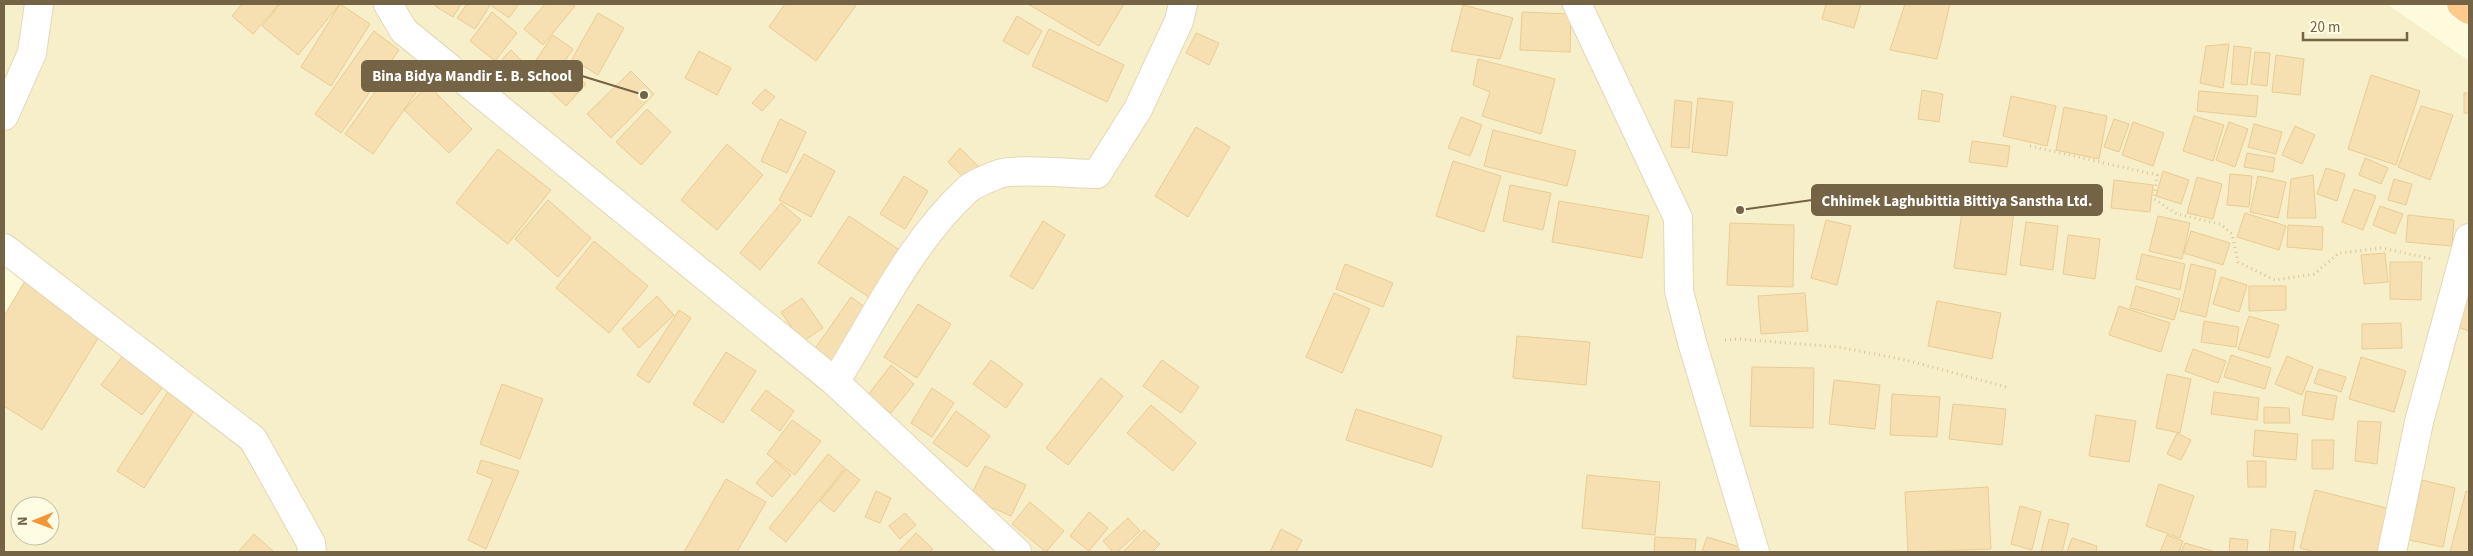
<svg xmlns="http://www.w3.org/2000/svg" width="2473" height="556" font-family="'Source Sans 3',sans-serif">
	<rect width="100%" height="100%" fill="#fefbdc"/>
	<path fill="#f6efca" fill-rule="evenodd" d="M4,4H2387L2469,61V552H4V316L25,281L4,262ZM20,506H50V536H20Z"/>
	<path fill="#f6e0b1" stroke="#e9cc91" d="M242,4H279L253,34L232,16Z
		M280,4H340L298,55L262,26Z
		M340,4L370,24L331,86L301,67Z
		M437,4H461L453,17L435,6Z
		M467,4H491L475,29L457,18Z
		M493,4H519L509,18L492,6Z
		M545,4H572L575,6L543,45L524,29Z
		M785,4H857L816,61L769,27Z
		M1028,4H1124L1099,46Z
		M1826,4H1861L1854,28L1822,19Z
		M1905,4H1950L1937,59L1890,50Z
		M1463,5L1513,18L1500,59L1451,51Z
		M492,12L517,33L495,61L470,41Z
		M1522,12L1571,14L1570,52L1520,50Z
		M598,13L624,28L598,75L572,59Z
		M1017,16L1042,31L1028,55L1003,41Z
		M1049,29L1124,65L1107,102L1032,66Z
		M374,31L399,50L341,133L315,114Z
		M1196,33L1219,43L1209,65L1186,53Z
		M553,35L573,49L556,74L536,60Z
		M2229,44L2223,88L2200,83L2206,46Z
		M2234,46L2251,48L2247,85L2231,84Z
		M511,50L526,65L517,74L502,59Z
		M699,51L731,68L717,95L685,78Z
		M2255,52L2270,53L2267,86L2251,84Z
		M2276,55L2304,59L2300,95L2272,92Z
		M1478,59L1555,79L1541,134L1482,116L1490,92L1473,85Z
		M566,65L586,84L566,106L546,87Z
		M392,68L420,87L373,154L345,134Z
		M631,71L654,94L611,138L587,114Z
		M2371,75L2420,91L2396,165L2348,149Z
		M428,85L472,129L449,153L404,110Z
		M765,89L775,97L762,111L752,103Z
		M1922,90L1943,94L1939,122L1918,119Z
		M2199,91L2258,96L2256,117L2197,111Z
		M2464,93H2469V113H2464Z
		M2011,96L2056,106L2047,146L2003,136Z
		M1698,98L1733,102L1727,156L1692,152Z
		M1675,100L1692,102L1689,148L1671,147Z
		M2421,106L2453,115L2430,180L2398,167Z
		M2064,107L2107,116L2099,159L2056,150Z
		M647,109L671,132L641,165L616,142Z
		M2194,116L2224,125L2213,161L2183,151Z
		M1461,117L1482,125L1470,156L1448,148Z
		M780,119L806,132L787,173L761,161Z
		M2114,119L2129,124L2119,152L2104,147Z
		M2133,122L2164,133L2153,166L2122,155Z
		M2229,122L2248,129L2235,167L2216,160Z
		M2254,124L2282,132L2276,154L2248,147Z
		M2295,126L2315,135L2302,164L2282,155Z
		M1196,127L1230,147L1188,217L1155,196Z
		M1493,130L1576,151L1567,186L1484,166Z
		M1972,141L2010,146L2007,167L1969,162Z
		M727,144L763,175L717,230L681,200Z
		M960,148L983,171L970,184L948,162Z
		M498,149L551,190L508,244L456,203Z
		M2247,153L2275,158L2273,172L2244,167Z
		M804,154L835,171L811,217L779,200Z
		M2365,158L2388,168L2381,184L2359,175Z
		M1453,161L1501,176L1484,232L1436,216Z
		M2326,168L2345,174L2337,201L2317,194Z
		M2163,171L2189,180L2181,204L2156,196Z
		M2230,174L2252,176L2249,207L2227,205Z
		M2313,175L2316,218H2287L2291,179Z
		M904,176L928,191L905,229L880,214Z
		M2258,176L2286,182L2278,218L2250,212Z
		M2197,177L2222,184L2213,219L2187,213Z
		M2394,179L2412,184L2406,205L2388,200Z
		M2114,180L2153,185L2150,212L2111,208Z
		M1510,185L1551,193L1543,230L1503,221Z
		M2354,189L2376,196L2363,230L2342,222Z
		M548,200L591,238L558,277L515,239Z
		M1559,201L1649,216L1642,258L1552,242Z
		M781,203L801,220L760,270L740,253Z
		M1963,204L2014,211L2006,275L1954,268Z
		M2380,206L2403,214L2395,234L2373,225Z
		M2245,213L2286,226L2279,250L2237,237Z
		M2408,215L2454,220L2452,246L2406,242Z
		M849,216L907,255L876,302L818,263Z
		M2158,216L2190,223L2182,259L2149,251Z
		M1826,220L1851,226L1837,285L1811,278Z
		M1043,221L1065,235L1033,289L1010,276Z
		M2026,222L2058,226L2053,270L2020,265Z
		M1730,223L1794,225L1793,287L1727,285Z
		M2288,225L2323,227L2322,250L2287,247Z
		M2191,231L2230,243L2223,265L2184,253Z
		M2068,235L2100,239L2095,279L2063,274Z
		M594,241L648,286L609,333L556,288Z
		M2385,253L2388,282L2364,284L2361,255Z
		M2142,254L2185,264L2180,290L2136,279Z
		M2390,262H2422L2421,300L2390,299Z
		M1345,264L1393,283L1383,307L1336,289Z
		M2191,264L2216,270L2206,317L2180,311Z
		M2221,277L2247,285L2239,312L2213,304Z
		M25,281L103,330L42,430L4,406V316Z
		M2136,286L2180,299L2174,320L2130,308Z
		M2249,286H2286V310L2249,311Z
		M2469,288V331L2457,327Z
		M1334,293L1370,309L1342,373L1306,357Z
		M1805,293L1808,331L1761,334L1758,296Z
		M657,296L674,315L639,348L622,329Z
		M851,297L873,313L835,365L814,350Z
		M802,298L823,328L802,342L781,312Z
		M1937,301L2001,313L1992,359L1928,346Z
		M918,304L951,324L917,378L884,357Z
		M2119,306L2170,323L2161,352L2109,335Z
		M679,310L691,318L649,383L637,375Z
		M2249,316L2279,325L2269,358L2238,349Z
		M2204,321L2239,327L2236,347L2201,342Z
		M2401,323L2402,348L2362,349V324Z
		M1517,336L1590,342L1586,385L1513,378Z
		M2193,349L2226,361L2218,383L2185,371Z
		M726,352L756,371L723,423L693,404Z
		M124,354L165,384L142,415L101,385Z
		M2231,355L2271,368L2265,389L2224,377Z
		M2287,356L2313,367L2302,395L2275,384Z
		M2361,357L2406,371L2394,412L2349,399Z
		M991,360L1023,384L1006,408L973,384Z
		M1162,360L1199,387L1181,413L1143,386Z
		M891,365L914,384L891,413L868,395Z
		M1752,367L1814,368L1813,428L1750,426Z
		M2319,369L2346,377L2341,392L2314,383Z
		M2167,374L2191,379L2180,433L2156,428Z
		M1101,378L1123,396L1068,465L1046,448Z
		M1834,380L1880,385L1875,429L1829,424Z
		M502,384L543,399L520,459L480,444Z
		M171,387L198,404L144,488L117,471Z
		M932,388L954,403L932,437L911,423Z
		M766,390L794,411L780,431L751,410Z
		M2306,391L2337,396L2333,420L2302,415Z
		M2214,392L2259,398L2257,420L2211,414Z
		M1892,394L1940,397L1937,437L1890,435Z
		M1953,404L2006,409L2002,445L1949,439Z
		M1151,405L1196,443L1173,471L1127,433Z
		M2264,407L2289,408L2290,423H2264Z
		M1356,409L1442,436L1432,467L1346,440Z
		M956,411L990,436L967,467L933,443Z
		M2096,415L2136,421L2129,462L2089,456Z
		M792,420L821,441L795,475L767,454Z
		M2358,421L2381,422L2377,464L2355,461Z
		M2255,430L2298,434L2296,460L2253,456Z
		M2177,433L2191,440L2181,460L2167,454Z
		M2312,440H2334L2333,469H2312Z
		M828,454L845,468L786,542L769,528Z
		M481,460L519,471L486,549L468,540L493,479L477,473Z
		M775,461L791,475L772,497L756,483Z
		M2247,461H2266V487H2248Z
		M985,466L1026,485L1011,516L970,498Z
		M846,469L860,480L834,512L820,501Z
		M1587,475L1660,482L1655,535L1582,528Z
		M726,479L766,502L737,552H684Z
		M2422,480L2455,488L2443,547L2409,540Z
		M2159,484L2194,496L2180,538L2146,526Z
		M1988,487L1991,549L1908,552L1905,492Z
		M2315,490L2390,509L2379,552H2315L2300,548Z
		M876,491L891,498L880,523L865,517Z
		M2466,491L2469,492V552H2450Z
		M1030,502L1064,531L1046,552L1012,524Z
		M2020,506L2041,512L2032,550L2011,544Z
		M1089,512L1108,528L1089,551L1070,536Z
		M905,513L916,525L900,539L889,526Z
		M1128,518L1140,531L1117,552H1113L1103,541Z
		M2049,519L2069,524L2062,552H2041Z
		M1281,529L1302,540L1296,552H1270Z
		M2271,529L2296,532L2293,552H2269Z
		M1144,530L1160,544L1152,552H1123Z
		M916,533L933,549L929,552H898Z
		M254,534L274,552H238Z
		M2167,535L2183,541L2179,552H2160Z
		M1655,537L1696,539L1695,552H1654Z
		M1707,537L1743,548L1741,552H1702Z
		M2072,538L2097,546L2096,552H2067Z
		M2230,538L2248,540L2247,552H2229Z
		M2185,543L2216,552H2181Z"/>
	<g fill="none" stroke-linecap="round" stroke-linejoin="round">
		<g stroke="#e2d8b8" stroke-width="30">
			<path id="minor" d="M388,4L404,31L835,382L1017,552
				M1577,4L1678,218L1679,291L1692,342L1755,552
				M4,116L32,53L39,4
				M4,248L253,439L311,543L312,552
				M835,382C876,317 910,242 968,189C975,183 989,178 999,174C1016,168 1076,174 1097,174L1138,109L1179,21L1183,4
				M2392,552L2419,422L2469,238"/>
		</g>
		<g stroke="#fff" stroke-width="30">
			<path id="highway" d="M2461,4L2469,10"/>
		</g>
		<path stroke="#dac495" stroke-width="3" stroke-dasharray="1 4" stroke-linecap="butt" d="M2030,146L2157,175L2154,199L2177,214L2220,224L2232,234L2238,262L2275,280L2314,274L2339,253L2382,248L2432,259
			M1725,340L1739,339L1838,347L1906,360L2006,387"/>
		<use href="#minor" stroke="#fff" stroke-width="28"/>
		<use href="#highway" stroke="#fecb8d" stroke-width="28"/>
	</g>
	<path fill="none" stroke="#746344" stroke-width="2" d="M644 95L582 76M1740 210L1812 200"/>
	<g fill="#746344" stroke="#fffce4" stroke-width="2">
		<circle cx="644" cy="95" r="5"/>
		<circle cx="1740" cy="210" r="5"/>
	</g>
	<g fill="#746344" stroke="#746344" stroke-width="2">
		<rect x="362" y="61" width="220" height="30" rx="5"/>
		<rect x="1812" y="185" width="290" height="30" rx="5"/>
	</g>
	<g font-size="15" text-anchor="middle" font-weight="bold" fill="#fff">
		<text x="472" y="81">Bina Bidya Mandir E. B. School</text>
		<text x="1957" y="206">Chhimek Laghubittia Bittiya Sanstha Ltd.</text>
	</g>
	<rect width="2473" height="556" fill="none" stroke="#746344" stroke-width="10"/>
	<g transform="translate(35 521) rotate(269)"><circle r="24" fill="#fffce4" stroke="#c7bfa4"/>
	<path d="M0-4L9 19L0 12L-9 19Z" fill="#f39736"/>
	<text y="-8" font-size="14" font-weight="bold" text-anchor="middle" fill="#746344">N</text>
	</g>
	<path d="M2303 32v8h104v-8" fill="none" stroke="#746344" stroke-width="2.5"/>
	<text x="2310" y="32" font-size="15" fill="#746344" stroke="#fffce4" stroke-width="4" paint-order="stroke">20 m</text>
</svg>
